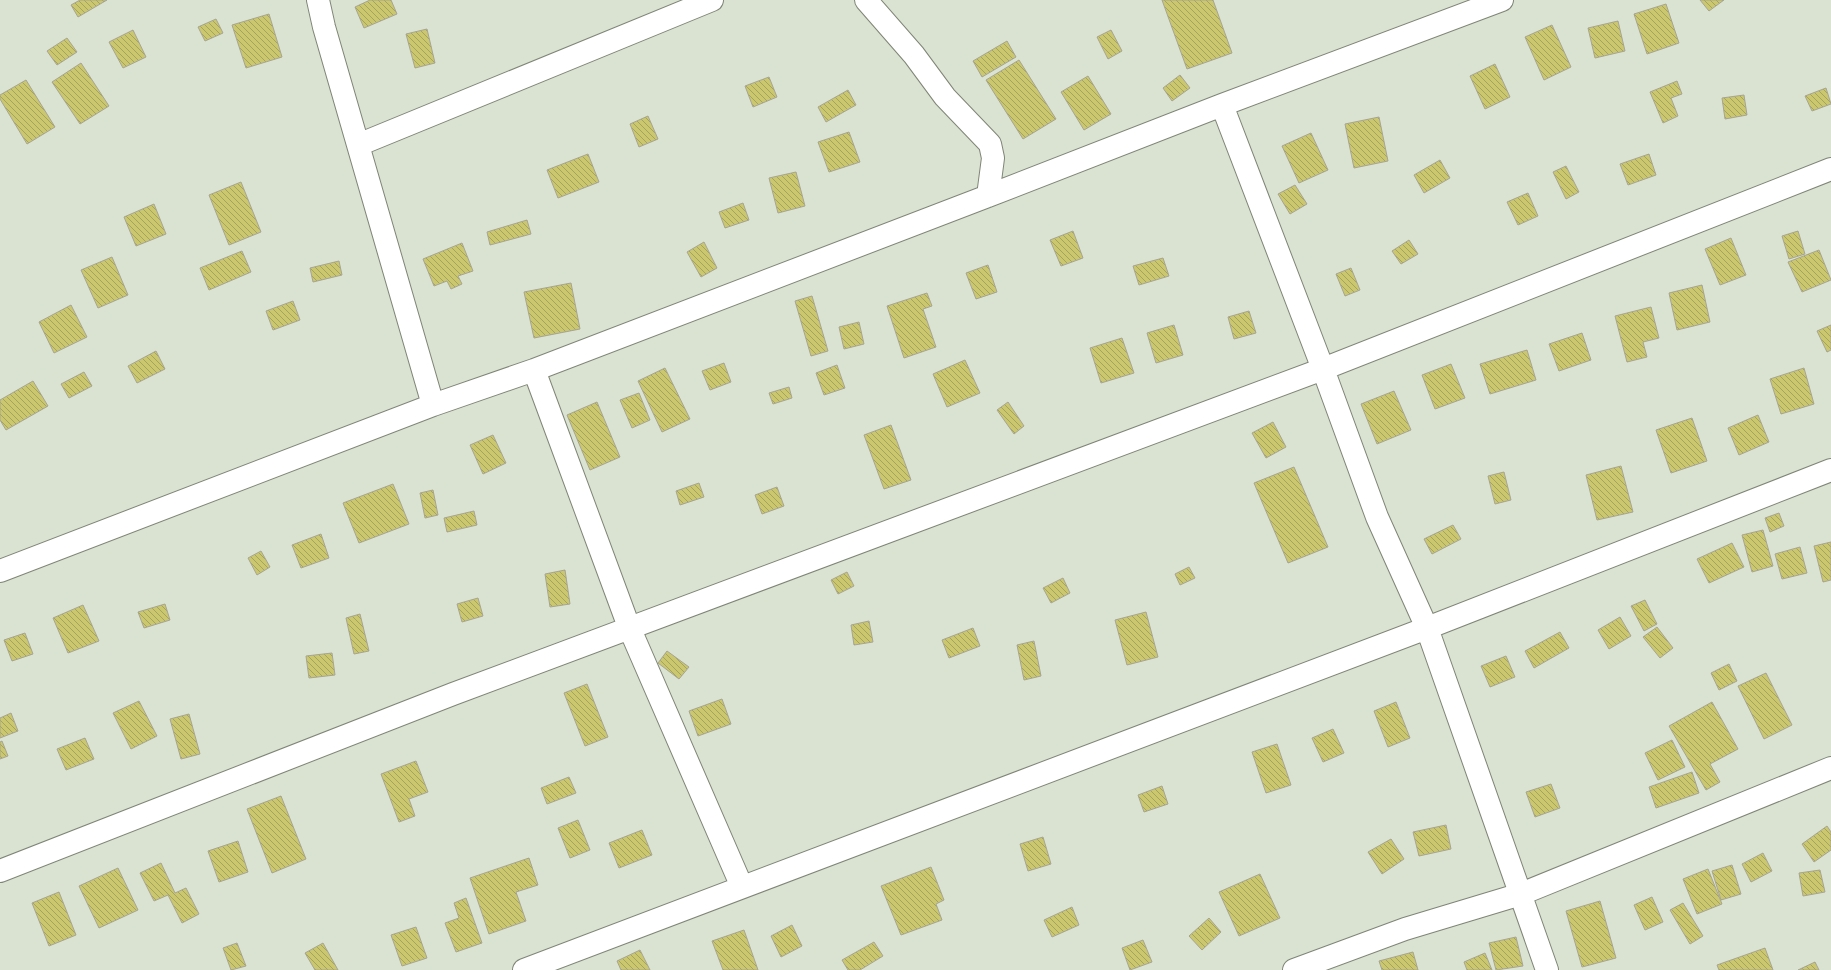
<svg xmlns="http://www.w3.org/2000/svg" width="1831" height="970" font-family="'Sofia Sans Condensed',sans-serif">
	<defs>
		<pattern id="building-back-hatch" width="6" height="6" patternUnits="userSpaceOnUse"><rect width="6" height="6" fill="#cbc76f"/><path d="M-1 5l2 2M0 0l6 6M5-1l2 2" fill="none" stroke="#a6a35c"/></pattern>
	</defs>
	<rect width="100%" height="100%" fill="#dae2d1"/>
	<path fill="url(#building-back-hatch)" stroke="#a6a594" d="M80,0H107L78,17L71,5Z
		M370,0H391L397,14L364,28L355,7Z
		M1162,0H1213L1232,53L1187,69Z
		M1700,0H1724L1709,11Z
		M1666,4L1679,43L1647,54L1634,14Z
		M269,14L282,57L246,68L232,25Z
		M216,19L223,33L205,41L198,27Z
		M1618,21L1625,51L1595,58L1588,28Z
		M1552,25L1571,67L1544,80L1525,37Z
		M427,29L435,63L415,68L406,34Z
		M133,30L146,57L123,68L109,42Z
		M1111,30L1122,51L1108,59L1097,37Z
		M67,38L77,52L57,65L47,51Z
		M1007,41L1016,57L982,77L973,61Z
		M1019,60L1056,119L1023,139L986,80Z
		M81,63L109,106L80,124L52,82Z
		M1495,64L1510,97L1485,109L1470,76Z
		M1180,75L1190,88L1172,101L1163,88Z
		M1088,76L1111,114L1084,130L1061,92Z
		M769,77L777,97L753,107L745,86Z
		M26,80L55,127L27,144L0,99V95Z
		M1677,81L1682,94L1671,98L1678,116L1663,123L1650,92Z
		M1826,88L1831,104L1812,111L1805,96Z
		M848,90L856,105L826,122L818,107Z
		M1744,95L1747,115L1725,119L1722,98Z
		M648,116L658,139L639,147L630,124Z
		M1379,117L1388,161L1354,168L1345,124Z
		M849,132L860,162L829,172L818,142Z
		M1311,133L1328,170L1299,183L1282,146Z
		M588,154L599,182L558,198L547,170Z
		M1649,154L1656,175L1628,185L1620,164Z
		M1440,160L1450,178L1424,193L1414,175Z
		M1566,166L1579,192L1566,199L1553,172Z
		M796,172L805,206L778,213L769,178Z
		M241,182L261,232L229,245L209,195Z
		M1295,185L1307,204L1290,214L1278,194Z
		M1528,193L1538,216L1518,225L1507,202Z
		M743,203L749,220L725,228L719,212Z
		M154,204L166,234L136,246L124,217Z
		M527,220L531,234L490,245L487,232Z
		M1073,231L1083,258L1061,266L1050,240Z
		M1798,231L1805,254L1789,259L1782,236Z
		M1731,238L1746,275L1720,285L1705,249Z
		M1409,240L1418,254L1401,264L1392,251Z
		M704,242L717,268L701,277L687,252Z
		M462,243L473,271L458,276L462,284L451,289L447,281L434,286L423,259Z
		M1819,250L1831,280L1802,292L1788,262Z
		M242,251L251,272L209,290L200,268Z
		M112,257L128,295L98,308L81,270Z
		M1163,258L1169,276L1139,285L1133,266Z
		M339,261L342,275L313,282L310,268Z
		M988,265L997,292L976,299L966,273Z
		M1351,268L1360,290L1345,296L1336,274Z
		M571,283L580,329L534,338L524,292Z
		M1702,285L1710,322L1677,330L1669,293Z
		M927,293L932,306L923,309L936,347L904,358L887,306Z
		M812,296L828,351L811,356L795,301Z
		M293,301L300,320L273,330L266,311Z
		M71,305L87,337L54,353L39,322Z
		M1651,307L1659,338L1643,342L1647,357L1627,362L1615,316Z
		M1249,311L1256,333L1234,339L1228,317Z
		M859,322L864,344L844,349L839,327Z
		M1174,325L1183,355L1156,363L1147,333Z
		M1831,325V350L1827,352L1817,331Z
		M1582,333L1591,360L1559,371L1549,344Z
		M1122,338L1134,373L1101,383L1090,348Z
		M1527,350L1536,380L1490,394L1480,364Z
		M156,351L165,369L137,383L128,366Z
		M965,360L980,393L947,407L933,374Z
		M724,363L731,382L710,390L702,371Z
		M1451,364L1465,398L1435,409L1422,375Z
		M837,365L845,388L824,395L816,373Z
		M665,368L690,419L662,432L638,381Z
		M1804,368L1814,404L1781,414L1770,379Z
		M84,372L92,386L69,398L61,384Z
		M33,381L48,406L6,430L0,420V400Z
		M789,387L792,398L773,404L769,393Z
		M1394,391L1411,430L1377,444L1361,404Z
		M639,393L650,420L632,428L620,400Z
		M597,402L620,457L590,470L567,415Z
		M1008,402L1024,426L1014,434L997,410Z
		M1758,415L1769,442L1739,455L1728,428Z
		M1692,418L1707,461L1671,473L1656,430Z
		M1273,422L1286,447L1266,458L1252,433Z
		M891,425L911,480L884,489L864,435Z
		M493,435L506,463L483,474L470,445Z
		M1621,466L1633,512L1597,520L1586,475Z
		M1294,467L1328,547L1288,563L1254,483Z
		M1504,472L1511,500L1495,504L1488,476Z
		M699,483L704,497L680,505L676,491Z
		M393,484L409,524L359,543L343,503Z
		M777,487L784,506L762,514L755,495Z
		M433,490L438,515L425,518L420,493Z
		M474,511L477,525L447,532L444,518Z
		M1779,513L1784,526L1770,532L1765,518Z
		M1453,525L1461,539L1432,554L1424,539Z
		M1763,530L1773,566L1752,572L1742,535Z
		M321,534L329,558L301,568L292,545Z
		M1831,542V580L1823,582L1814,546Z
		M1732,543L1744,567L1709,583L1697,559Z
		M1800,547L1807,573L1782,579L1775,554Z
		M261,551L270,567L257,575L248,558Z
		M1189,567L1195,578L1180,585L1175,574Z
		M565,570L570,604L550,607L545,574Z
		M847,572L854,586L838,594L831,580Z
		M1063,578L1070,593L1051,603L1043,588Z
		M478,598L483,616L462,622L457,604Z
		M1645,600L1657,624L1644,631L1631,606Z
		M165,604L170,620L144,628L138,612Z
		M83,605L99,641L68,653L53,618Z
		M1146,612L1158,657L1127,665L1115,620Z
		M360,614L369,651L354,654L346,618Z
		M1620,617L1631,636L1609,649L1598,630Z
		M869,621L873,642L854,645L851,625Z
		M1657,627L1673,648L1660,658L1643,637Z
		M973,628L980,646L949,658L942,640Z
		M1560,632L1569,648L1534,668L1525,651Z
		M25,633L33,654L12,661L4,640Z
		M1034,641L1041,676L1024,680L1017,645Z
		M667,651L689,667L679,679L658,663Z
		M332,653L335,675L309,678L306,656Z
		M1506,656L1515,677L1490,687L1481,666Z
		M1729,664L1737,681L1719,690L1711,673Z
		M1766,673L1792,725L1764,739L1738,686Z
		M587,684L608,737L585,746L564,693Z
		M722,699L731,724L698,736L689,711Z
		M139,701L157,736L131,749L113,713Z
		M1396,702L1410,738L1388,747L1374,711Z
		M1712,702L1738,749L1710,764L1720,782L1706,790L1669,726Z
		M11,713L18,731L0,738V718Z
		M189,714L200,754L181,759L170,719Z
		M1333,729L1344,753L1323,762L1312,738Z
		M85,738L94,759L66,770L57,749Z
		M1672,740L1685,767L1658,780L1645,753Z
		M2,741L8,756L0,759V742Z
		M1277,744L1291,785L1266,793L1252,752Z
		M416,761L428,792L409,799L415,816L399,822L381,774Z
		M1692,772L1699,793L1656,808L1649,787Z
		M569,777L576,793L547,804L541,788Z
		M1551,784L1560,808L1535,817L1526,792Z
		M1162,786L1168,804L1144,812L1138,795Z
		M281,796L306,859L272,873L247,809Z
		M578,820L590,850L570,858L558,828Z
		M1446,825L1451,849L1419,856L1413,832Z
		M1827,826L1831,832V850L1814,862L1802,844Z
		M642,830L652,855L619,868L609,843Z
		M1043,837L1051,864L1028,871L1020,844Z
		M1391,839L1404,859L1382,874L1368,852Z
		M238,841L248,872L219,882L208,851Z
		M1763,853L1772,871L1751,882L1742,864Z
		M529,858L538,885L516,892L526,921L489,934L470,878Z
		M161,863L175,893L186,888L199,914L182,923L168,895L154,901L140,873Z
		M1732,865L1741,894L1721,900L1712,871Z
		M931,867L944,900L936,904L942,920L901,935L881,886Z
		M118,868L138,910L99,928L79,886Z
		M1708,869L1722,904L1697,914L1683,879Z
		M1820,870L1825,892L1803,896L1799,873Z
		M1260,874L1280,918L1239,936L1219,892Z
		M59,892L76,935L49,946L32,903Z
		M1652,897L1663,922L1645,930L1634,905Z
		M466,898L482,943L456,952L445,923L459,918L454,903Z
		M1600,901L1616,958L1582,967L1566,911Z
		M1683,903L1703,936L1690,944L1670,910Z
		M1072,907L1079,925L1052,937L1044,920Z
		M1209,918L1221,932L1202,950L1189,936Z
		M792,925L802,946L781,957L771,936Z
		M416,927L427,958L402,966L391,935Z
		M744,930L758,970H723L712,941Z
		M1516,937L1523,966L1496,970L1489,943Z
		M1143,940L1152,962L1130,970L1122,948Z
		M874,942L883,956L860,970H848L842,960Z
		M237,943L246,966L231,970L223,948Z
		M323,943L338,970H315L305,953Z
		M1765,948L1773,970H1719L1717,965Z
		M640,950L650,970H621L617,961Z
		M1413,952L1418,970H1382L1379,961Z
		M1485,953L1492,970H1467L1464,962Z
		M1815,962L1819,970H1798Z"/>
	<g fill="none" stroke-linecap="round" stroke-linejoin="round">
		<g stroke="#7e8576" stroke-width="24">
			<path id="minor" d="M318,0L324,27L433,405
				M866,0L914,55L945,97L990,144L993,158L988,196
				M1222,105L1323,369L1377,517L1427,628L1547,970
				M358,145L712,0
				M534,370L629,627L742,887
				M0,571L433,405L534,370L988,196L1222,105L1502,0
				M0,871L453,694L1323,369L1831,169
				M524,970L1427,628L1831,470
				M1294,970L1405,929L1521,894L1831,768"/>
		</g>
		<use href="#minor" stroke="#fff" stroke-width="22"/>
	</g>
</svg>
